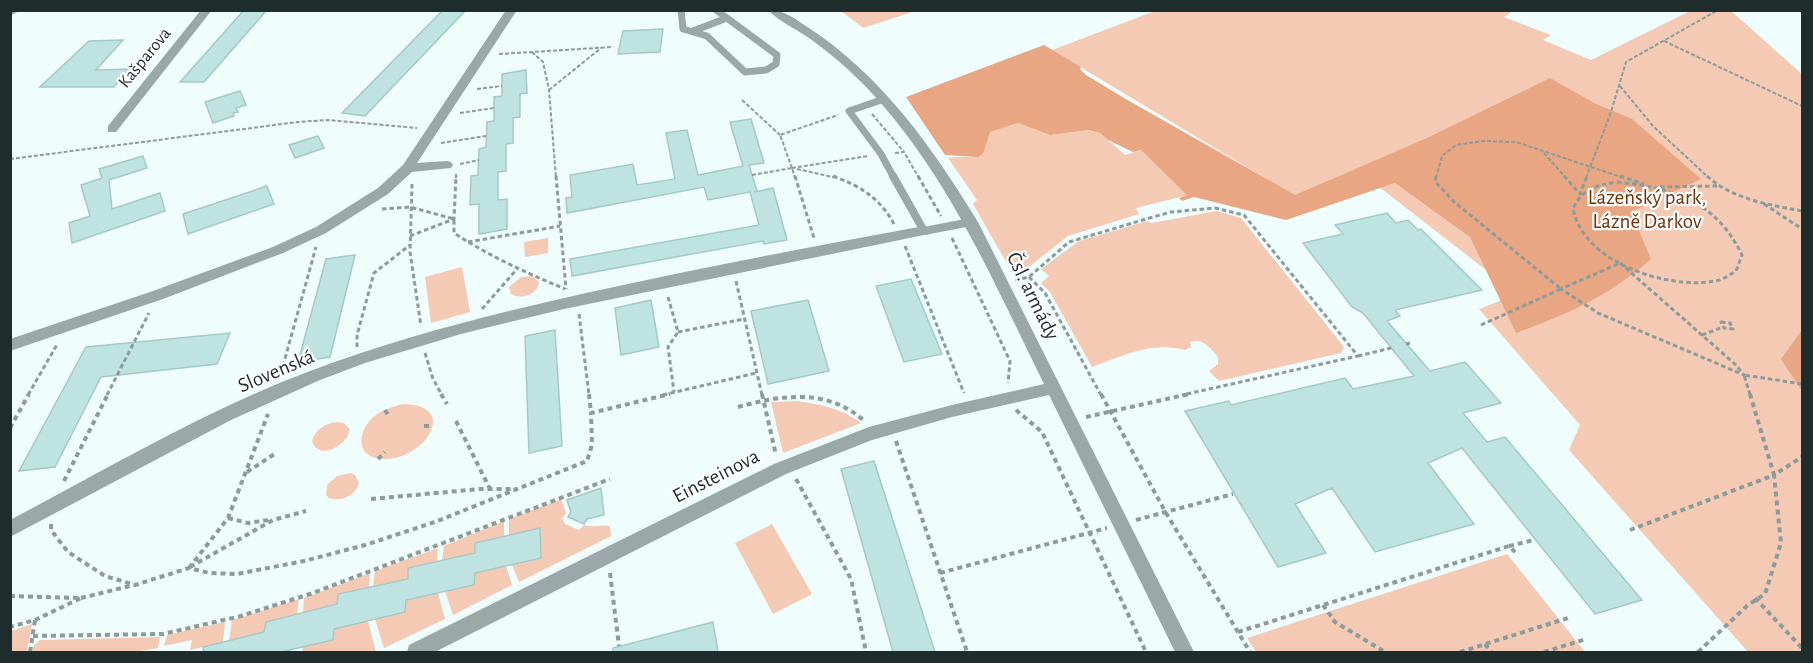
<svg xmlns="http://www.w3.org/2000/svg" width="1813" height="663" font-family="'Alegreya Sans',sans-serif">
	<rect width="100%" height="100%" fill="#effdfc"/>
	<path fill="#f4cab4" d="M1514,10L1504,17L1551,35L1543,40L1591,60L1690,11H1731L1802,74V652H1748L1569,450L1580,425L1479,309L1517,294L1356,169L1295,196L1052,50L1155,11Z
		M841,11H915L863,28Z
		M1018,123L1050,135L1087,130L1100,133L1125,155L1141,150L1188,195L1136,208L1139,214L1068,236L1026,269L1009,267L973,204L977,200L948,158C959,156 976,158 983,154L989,132Z
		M1217,211L1241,218L1344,347L1341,353L1219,381L1209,371L1218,364V357C1211,349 1202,337 1190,342L1191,347L1185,350C1152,341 1122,356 1092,367L1050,292L1041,283L1049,276L1041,269L1079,241L1147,221L1151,223Z
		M548,238V253L525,257L524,242Z
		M462,267L470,312L431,323L425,277Z
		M532,276L539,282C537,295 522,300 511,294L509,287L521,277Z
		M797,401C823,405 840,408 861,423L783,453L771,402Z
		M403,404C461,405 424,460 384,459C353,458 357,429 377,414C385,409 394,406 403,404Z
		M338,422L344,423L350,430C347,445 319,462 312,441C315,429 326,423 338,422Z
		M350,473L355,475L359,483C355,496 342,502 329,498L326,495L327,485L337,476Z
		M561,499L566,513L562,519L565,524L579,530L584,525C593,528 601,524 610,526L611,536L519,582L512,565L541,558L540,529L509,535V519Z
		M504,521V536L475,543V553L442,560L444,546Z
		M772,524L812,594L773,614L735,543Z
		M438,548L437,561L409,568L408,579L373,587L375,571Z
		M1507,554L1585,652H1256L1247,638Z
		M506,566L512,585L453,615L445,591L474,585L475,573Z
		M370,573L369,588L338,594L337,604L303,613L304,598Z
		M438,593L445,619L384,648L375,619L406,600Z
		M299,599L297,614L266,622L264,632L229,641L232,620Z
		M368,621L376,652H303L302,647L333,640L334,629Z
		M225,622L223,642L190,650L192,640L164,646L167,635Z
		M32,624L27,652H11V631Z
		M160,637L158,648L135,652H32L34,645L40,640Z"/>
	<path fill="#e8a683" d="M1044,45L1081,67L1080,69L1086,75L1124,98L1295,195L1427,138L1550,78L1594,103L1632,119L1701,179L1631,212L1651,259C1609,296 1568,314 1516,333L1470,237L1395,183L1286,220L1194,197L1182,201L1179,198L1187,195L1141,150L1133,152L1108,140L1100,133L1088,130L1050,135L1018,123L990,132L983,154L978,157L945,155L906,97Z
		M1802,330V391L1781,359Z"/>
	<path fill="#bfe3e1" stroke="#a5c9c7" stroke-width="1.5" d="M244,10H267L204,82H180Z
		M443,10H466L365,116L342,113Z
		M663,29L660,52L618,54L623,31Z
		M123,40L96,70L129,69L114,87H40L89,41Z
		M526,70L527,93L520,94V117L513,118V143L506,144V171L498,172V200L507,199V229L479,234V204L470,205L471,176L478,175L479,149L486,147L487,122L494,121V97L502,96V74Z
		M240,91L246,105L236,108L238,112L233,113L234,116L213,123L205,102Z
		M751,119L764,163L749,165L757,191L754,192L773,188L787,240L764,244L763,241L572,276L570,259L759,225L750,192L708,200L704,187L567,213L566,198L572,197L570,175L633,164L637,185L675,179L666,133L687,130L698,175L743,166L730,122Z
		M318,136L324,148L295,158L289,145Z
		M143,156L147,168L109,180L112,209L160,193L165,211L72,243L69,223L90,216L81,185L102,178L99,169Z
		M267,186L274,204L188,234L183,214Z
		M1387,213L1396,223L1408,220L1418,230L1421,229L1482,290L1395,310L1400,316L1387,321L1430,371L1465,362L1501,403L1463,413L1487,442L1505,437L1642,600L1595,614L1462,448L1428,463L1474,524L1375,552L1332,488L1295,504L1326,553L1278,567L1185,411L1229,401L1231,405L1345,378L1353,389L1414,376L1363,313L1352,307L1303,243L1343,234L1335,225Z
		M355,255L330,357L298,362L326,259Z
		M911,279L942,354L904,362L876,286Z
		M651,300L659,347L621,355L615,308Z
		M808,300L829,371L768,384L751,311Z
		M555,330L562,446L529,453L525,336Z
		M230,333L217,364L101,377L55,467L19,471L86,347Z
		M874,461L935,652H893L841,469Z
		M601,488L604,515L587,519L584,524L568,517L571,512L567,500Z
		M540,528L541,558L475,573L474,585L406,600L405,612L334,629L333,640L281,652H204L203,647L264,632L266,622L337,604L338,594L408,579V568L475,553V543Z
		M713,622L718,652H613V648Z"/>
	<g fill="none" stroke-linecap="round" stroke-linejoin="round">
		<path stroke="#8d9b9a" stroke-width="2" stroke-dasharray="4 2" stroke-linecap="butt" d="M1664,41L1802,106
			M532,52L543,62L549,90L556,178
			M499,54L612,47
			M1620,86L1653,126L1709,178
			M477,89L502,86
			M549,90L601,48
			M742,100L780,135
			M460,113L494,108
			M872,114L904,152
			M441,143L486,136
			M895,153L904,152L919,178
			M1544,153L1566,178
			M10,159L298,122L328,120L417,128
			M460,164L479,160
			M792,168L868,156
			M792,168L780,135L838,115
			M797,169L837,178
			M752,175L792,168L795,178
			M456,178V172
			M1436,178L1442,156L1456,145L1483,141L1516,142L1624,178
			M1586,178L1611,112L1626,62L1718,10"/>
		<path stroke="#8d9b9a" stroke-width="3" stroke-dasharray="4.5 3" stroke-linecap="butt" d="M556,176L566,289
			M795,176L814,238
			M833,176C860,186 880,198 894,224
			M918,176L941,216
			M1436,176L1435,181L1453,201L1561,289
			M1564,176L1580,194L1587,176
			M1620,176L1644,184
			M1707,176C1732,199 1770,205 1802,211
			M1617,182C1673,188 1716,201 1742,255L1736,271C1729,275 1723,280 1715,281C1667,290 1582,262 1573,208C1583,189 1596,185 1617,182Z
			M412,184L410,252L421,326
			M1660,187L1717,186
			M1764,204L1802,229
			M382,209L410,207L454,219V233C489,256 527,273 565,289
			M410,236L454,219L456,176
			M952,238L1010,361L1008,383
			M468,242L560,226
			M905,246L964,393
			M1620,263L1736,365L1744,375L1598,313L1561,289Z
			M1029,277L1045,293L1101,395
			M1015,280L1029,277L1069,242L1146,219L1171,212L1215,208L1244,215L1358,356L1182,395
			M736,281L762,395
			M668,297L678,332L668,347L674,392
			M482,309L517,269
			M579,314L589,395
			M1721,322L1730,323L1733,329L1724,328Z
			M1481,325L1561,289
			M678,332L744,319
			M1702,335L1723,327
			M1406,344L1410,343
			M357,347V335L374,273L410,245
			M425,353L433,379L442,395
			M1358,356L1391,348
			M281,373L316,247
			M28,395L58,343
			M107,395L149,313
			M663,395L756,373
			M1750,395L1744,375L1802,384"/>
		<path stroke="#8d9b9a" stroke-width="4" stroke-dasharray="5 4" stroke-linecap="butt" d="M441,394L447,404
			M589,394L591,413L670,394
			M762,394L776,455
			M1101,394L1166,513L1250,652
			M738,407C781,395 827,388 863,420
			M385,410L388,415
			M1016,410L1042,432L1146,652
			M1086,417L1189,394
			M456,421L490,489
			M424,426H433
			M10,428L29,394
			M896,441L967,652
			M378,459L385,452
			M247,472L276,453
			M796,479L851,579L866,652
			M64,481L108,394
			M371,499L480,489H516
			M228,518L248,523L269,520
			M1136,520L1233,494
			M51,524V530L68,552L105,576L135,585L189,568L209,573L237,574L304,561L365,545L435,522L587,461L592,445L591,413
			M1630,530L1774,475L1750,394
			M1509,546L1534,540
			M190,567L273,520L306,511
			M189,568L228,518L268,414
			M610,573L619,646
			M940,573L1107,528
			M10,596L81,598L35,620L10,627
			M81,598L134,585
			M1755,598L1802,648
			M1323,605L1335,622L1385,652
			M1238,632L1509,546L1517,554
			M33,636L163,634L241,616L313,593L610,479
			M1485,644L1491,652
			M30,652L35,620
			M1460,652L1568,618
			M1544,652L1586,639
			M1698,652L1748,605L1765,594L1781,543L1774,475L1802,457"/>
		<path stroke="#9aa9a8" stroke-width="7" d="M681,10L683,29L707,36L745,72L766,70L776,64L777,55L716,10
			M693,31L727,18
			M884,99L849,111L881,154L894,178"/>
		<path stroke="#9aa9a8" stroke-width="8" d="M893,176L924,231L971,222"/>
		<path fill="#9aa9a8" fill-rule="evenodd" d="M10,10H21L10,16Z
			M201,10H212L116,132H108V126Z
			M506,10H517L417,163L447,161L451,162L453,165L451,168L412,172L388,194L326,233L283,253L163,299L10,351V339L153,291L273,247L316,227L378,188L403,165Z
			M768,10C785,10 795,19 809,28C882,76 933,148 978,222L1194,652H1175L1049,395L952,417L872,440L786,474L435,652H407L409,645L774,464L869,427L952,405L1044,384C993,281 948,174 868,89C850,70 830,53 809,38C796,29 780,22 768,10Z
			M924,226L931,231L929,234L564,309L461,334L365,363L320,380L231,420L10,537V520C109,468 206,410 310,371C400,337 493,314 586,293C698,268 811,247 924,226Z"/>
	</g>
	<g text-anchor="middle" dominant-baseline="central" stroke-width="4.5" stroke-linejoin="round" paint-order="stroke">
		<g font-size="18" fill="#1e2c2c" stroke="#fff">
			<text transform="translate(145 58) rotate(-51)">Kašparova</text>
		</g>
		<g font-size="21" fill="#6e320a" stroke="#fff">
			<text x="1647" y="197">Lázeňský park,<tspan x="1647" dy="24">Lázně Darkov</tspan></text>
		</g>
		<g font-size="21" fill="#1e2c2c" stroke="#fff">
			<text transform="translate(1033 296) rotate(64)">Čsl. armády</text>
			<text transform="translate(276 371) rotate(-23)">Slovenská</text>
			<text transform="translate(716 476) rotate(-27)">Einsteinova</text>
		</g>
	</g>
	<rect width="1813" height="663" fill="none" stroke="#1e2c2c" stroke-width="24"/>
</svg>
